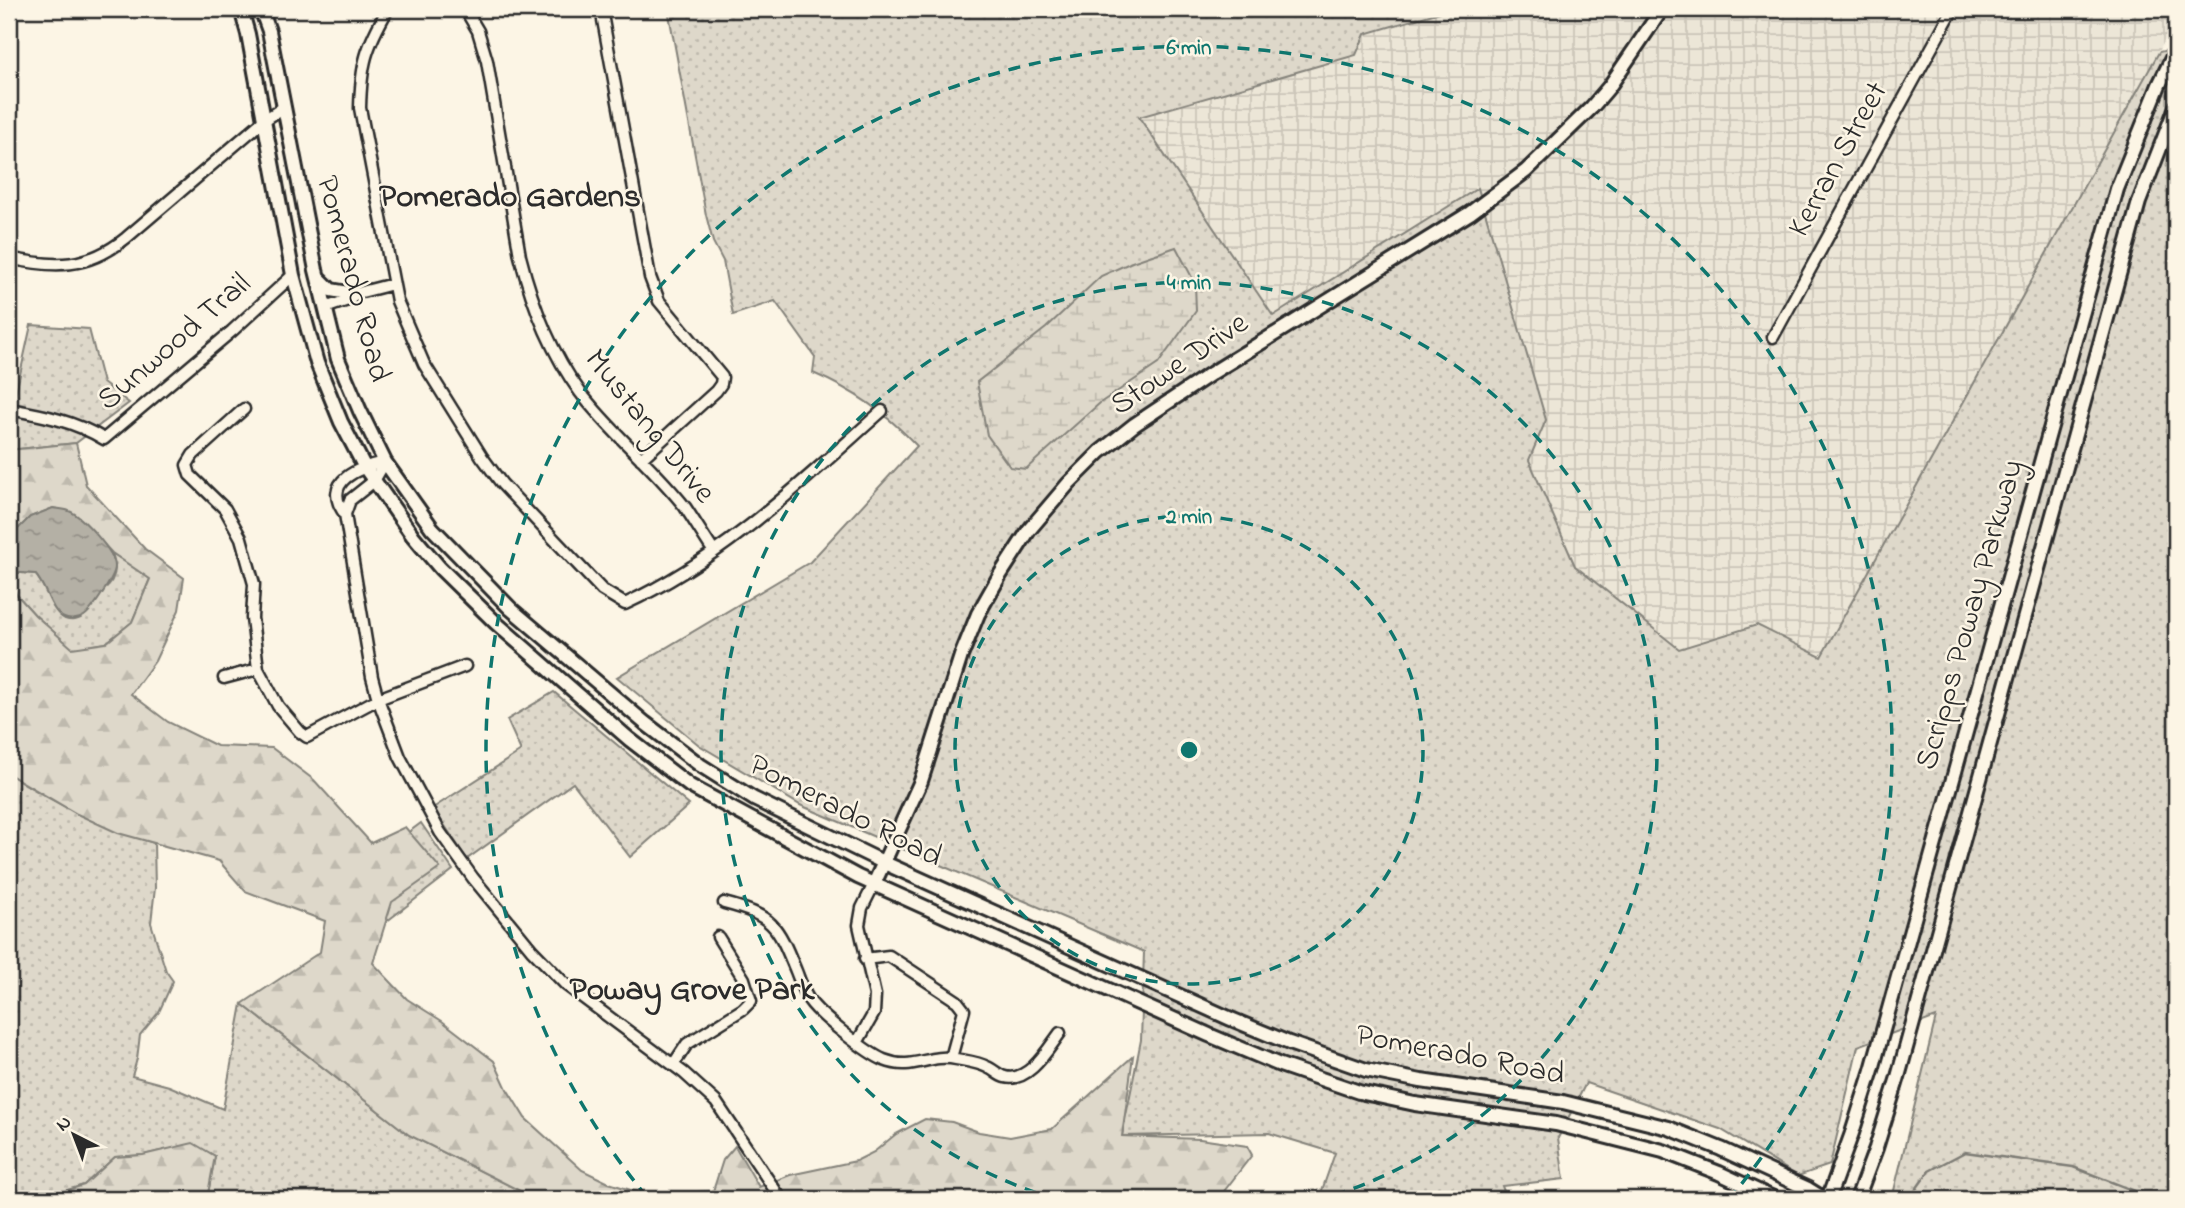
<svg xmlns="http://www.w3.org/2000/svg" width="2185" height="1208" font-family="'Indie Flower',sans-serif">
	<defs>
		<pattern id="industrial-grid" width="8" height="8" patternUnits="userSpaceOnUse" patternTransform="scale(1.75)"><rect width="8" height="8" fill="#ece6d7"/><path d="M0 4h8M4 0v8" fill="none" stroke="#cbc5b9"/></pattern>
		<pattern id="grass-dots" width="8" height="8" patternUnits="userSpaceOnUse" patternTransform="scale(1.75)"><rect width="8" height="8" fill="#ded8ca"/><path d="M2 2h.1M6 6h.1" fill="none" stroke="#bfbaae" stroke-width="1.8" stroke-linecap="round"/></pattern>
		<pattern id="forest-firs" width="22" height="20" patternUnits="userSpaceOnUse" patternTransform="scale(1.75)"><rect width="22" height="20" fill="#ded8ca"/><path d="M5 1l3.5 6h-7zM16 11l3.5 6h-7z" fill="#bfbaae"/></pattern>
		<pattern id="wetland-marsh" width="20" height="14" patternUnits="userSpaceOnUse" patternTransform="scale(1.75)"><rect width="20" height="14" fill="#ded8ca"/><path d="M1 5h8M5 5V1M11 12h8M15 12V8" fill="none" stroke="#bfbaae"/></pattern>
		<pattern id="water-ripples" width="26" height="14" patternUnits="userSpaceOnUse" patternTransform="scale(1.75)"><rect width="26" height="14" fill="#b4b0a5"/><path d="M2 4q2-2 4 0t4 0M15 11q2-2 4 0t4 0" fill="none" stroke="#938f87"/></pattern>
	</defs>
	<rect width="100%" height="100%" fill="#fcf5e5"/>
	<filter id="ink" filterUnits="userSpaceOnUse"><feTurbulence type="fractalNoise" baseFrequency=".0143" numOctaves="2"/><feDisplacementMap in="SourceGraphic" scale="14" xChannelSelector="R" yChannelSelector="G"/><feConvolveMatrix kernelMatrix="1 2 1 2 8 2 1 2 1" color-interpolation-filters="sRGB"/></filter>
	<g filter="url(#ink)">
		<path fill="url(#industrial-grid)" d="M1450,9H2176V17L2159,52L1821,657L1757,625L1679,649L1575,566L1529,460L1546,420L1478,189L1273,316L1139,117L1356,55L1364,34Z"/>
		<path fill="url(#grass-dots)" stroke="#84827a" stroke-width="2" d="M668,9H1450L1365,34L1356,55L1139,117L1273,316L1478,188L1546,420L1529,460L1575,566L1679,649L1757,625L1821,657L2159,52L2176,48V1199H1892L1936,1017L1858,1046L1830,1165L1798,1176L1720,1129L1586,1083L1558,1138L1564,1179L1502,1186L1507,1199H1319L1335,1153L1269,1133L1122,1136L1141,1040L1144,952L800,805L699,745L617,677L810,562L917,446C886,413 855,391 813,373L815,357L775,301L733,315L723,261L713,242L706,215Z
			M31,325L89,329L103,383L129,403L76,443L9,450V396L15,397Z
			M112,553L150,579L132,622L106,643L72,649L35,615L9,586V572L35,574C47,587 51,613 65,619C84,626 93,604 102,592C105,588 110,584 112,580C117,571 115,562 112,553Z
			M554,692L689,805L630,857L573,783L467,859L433,808L521,751L507,720Z
			M9,774C55,804 101,828 154,843L155,888L151,923L166,971L173,981L159,1012L140,1035L137,1059L132,1076L169,1086L223,1109L242,1004L409,1135L536,1199H207L215,1156L193,1144L143,1155L115,1157L84,1185L45,1197L9,1199Z
			M421,823L453,870L373,932L346,879Z"/>
		<path fill="url(#forest-firs)" stroke="#84827a" stroke-width="2" d="M76,443L86,485L145,549L184,578L179,610L155,661L131,694L168,722L217,746L272,748L314,780L371,843L405,827L440,868L392,902L373,963L407,999L442,1021L494,1061L507,1089L525,1118L582,1170L609,1183L646,1195L713,1191L723,1160L735,1146L759,1187L790,1175L856,1161L874,1152L896,1134L925,1119L952,1122L979,1132L1010,1137L1052,1129L1133,1056L1122,1136L1200,1139L1247,1146L1252,1155L1218,1199H536L409,1135L242,1004L320,952L325,921L245,891L219,861L118,833L77,814L9,774V586L35,615L72,648L106,643L132,622L150,579L112,553L83,522L53,508L30,517L9,538V450Z
			M193,1143L215,1156L207,1199H28L45,1197L84,1185L115,1157L143,1155Z"/>
		<path fill="url(#wetland-marsh)" stroke="#84827a" stroke-width="2" d="M1176,247L1195,283L1196,311L1158,364L1100,403L1026,469L1010,467L987,435L977,382L1046,328L1101,276L1132,262Z"/>
		<path fill="url(#water-ripples)" stroke="#7d7b74" stroke-width="2" d="M53,508C58,509 64,509 69,511C82,516 116,553 115,567C115,576 92,611 84,616C79,619 70,621 64,618C50,611 47,587 35,574L9,572V538L30,517Z"/>
		<g fill="none" stroke-linecap="round" stroke-linejoin="round">
			<path stroke="#7d7b74" stroke-width="2.5" d="M1909,1199L1929,1171L1965,1152L2073,1167L2145,1195L2150,1199"/>
			<g stroke="#2b2b2b" stroke-width="15">
				<path id="minor" d="M388,9C366,47 361,64 360,108L397,301L424,364L482,457L502,484L602,590L625,604C724,558 802,482 882,411
					M465,9L478,31L487,61L520,256C532,304 550,351 580,392C611,433 653,466 685,507C695,522 704,537 714,552
					M601,9L650,277L659,301L722,377L721,384L716,391L641,459
					M9,258C54,268 88,269 126,238L263,121L284,107
					M325,308L351,299L354,294L393,284
					M1773,337L1953,9
					M9,409C43,415 74,421 104,439L232,331L293,275
					M244,409L193,455L187,465L190,475L225,509L241,538L254,584L252,618L258,669L278,706L300,732L307,737L378,699L465,666
					M385,462C360,467 320,481 345,514L372,677L378,699L400,757L440,832L473,878L532,950L566,985L684,1073L716,1102L781,1199
					M345,514L350,500L374,481L385,462
					M224,678L258,669
					M724,903C774,916 777,925 796,971C800,981 803,992 809,1000C819,1015 867,1053 884,1060C914,1072 928,1053 956,1059C966,1061 978,1062 987,1067C993,1069 999,1076 1005,1077C1029,1083 1048,1049 1060,1033
					M865,959L889,956L957,1001L964,1010L951,1058
					M858,1041L874,1013L875,995L859,925L862,908L874,884
					M673,1065L687,1044L743,1009L751,1001L744,979L718,937"/>
			</g>
			<g stroke="#2b2b2b" stroke-width="18">
				<path id="major" d="M241,9L248,34L293,275L317,363L341,422L364,466L413,536L440,568L496,623L629,739L690,786L858,877L1209,1035L1280,1065L1359,1092L1415,1104L1556,1124L1663,1151L1719,1173L1775,1199
					M261,9L269,31L316,270L338,359L360,411L385,462L432,528L511,609L645,723L700,765L754,799L889,865L1231,1019L1289,1043L1366,1070L1421,1081L1563,1102L1669,1128L1721,1149L1808,1189L1824,1199
					M318,277L331,290L354,294
					M874,884L921,781L961,656L978,614L1000,575L1029,530L1069,483L1100,452L1134,425L1212,373L1470,213L1526,171L1592,107L1609,87L1662,9
					M1828,1199L1852,1133L1872,1070L2117,189L2159,85L2176,50
					M1857,1199L1876,1148L1898,1077L2139,202L2176,107"/>
			</g>
			<use href="#minor" stroke="#fcf5e5" stroke-width="10"/>
			<use href="#major" stroke="#fcf5e5" stroke-width="12"/>
		</g>
	</g>
	<g fill="none" stroke="#0f766e" stroke-width="3.5" stroke-dasharray="12 9">
		<circle cx="1189" cy="750" r="234"/>
		<path d="M1056 1199A468 468 0 1 1 1322 1199"/>
		<path d="M647 1197A703 703 0 1 1 1731 1197"/>
	</g>
	<g text-anchor="middle" dominant-baseline="central" stroke-width="5" stroke-linejoin="round" paint-order="stroke">
		<g font-size="32" fill="#2b2b2b" stroke="#fcf5e5">
			<text transform="translate(1839 160) rotate(-61)">Kerran Street</text>
			<text transform="translate(352 279) rotate(75)">Pomerado Road</text>
			<text transform="translate(175 343) rotate(-41)">Sunwood Trail</text>
			<text transform="translate(1180 365) rotate(-34)">Stowe Drive</text>
			<text transform="translate(649 427) rotate(51)">Mustang Drive</text>
			<text transform="translate(1971 615) rotate(-74)">Scripps Poway Parkway</text>
			<text transform="translate(845 812) rotate(27)">Pomerado Road</text>
			<text transform="translate(1460 1056) rotate(11)">Pomerado Road</text>
		</g>
		<g font-size="33" font-weight="bold" fill="#2b2b2b" stroke="#fcf5e5">
			<text x="510" y="198">Pomerado Gardens</text>
			<text x="692" y="991">Poway Grove Park</text>
		</g>
	</g>
	<circle cx="1189" cy="750" r="10" fill="#0f766e" stroke="#fcf5e5" stroke-width="3.5"/>
	<g font-size="21" text-anchor="middle" font-weight="bold" fill="#0f766e" stroke="#fcf5e5" stroke-width="5" stroke-linejoin="round" paint-order="stroke">
		<text x="1189" y="54">6 min</text>
		<text x="1189" y="289">4 min</text>
		<text x="1189" y="523">2 min</text>
	</g>
	<rect width="2185" height="1208" fill="none" stroke="#fcf5e5" stroke-width="35"/>
	<rect x="18" y="18" width="2150" height="1173" fill="none" stroke="#2b2b2b" stroke-width="2.5" filter="url(#ink)"/>
	<g transform="translate(74 1135) rotate(318)" stroke="#fcf5e5" stroke-width="5" paint-order="stroke">
	<path d="M0-5L12 26L0 18L-12 26Z" fill="#2b2b2b"/>
	<text y="-10" font-size="19" font-weight="bold" text-anchor="middle" fill="#2b2b2b">N</text>
	</g>
</svg>
